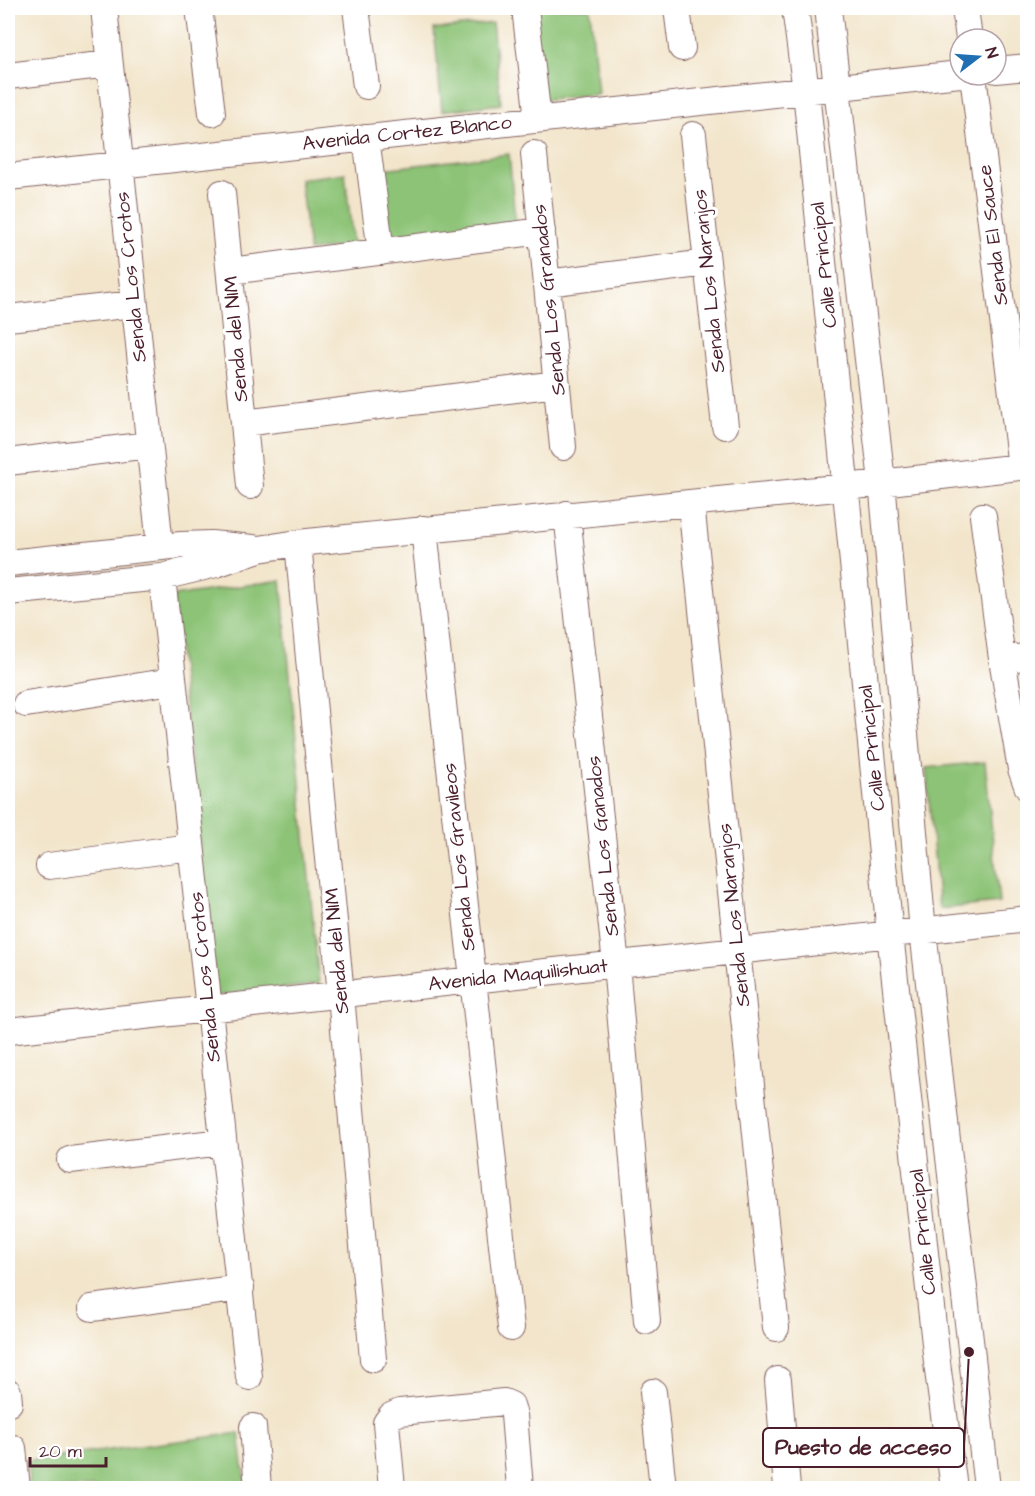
<svg xmlns="http://www.w3.org/2000/svg" width="1035" height="1496" font-family="'Architects Daughter',sans-serif">
	<rect width="100%" height="100%" fill="#fff"/>
	<filter id="ink" filterUnits="userSpaceOnUse"><feTurbulence type="fractalNoise" baseFrequency=".0167" numOctaves="2"/><feDisplacementMap in="SourceGraphic" scale="12" xChannelSelector="R" yChannelSelector="G"/><feConvolveMatrix kernelMatrix="1 2 1 2 8 2 1 2 1" color-interpolation-filters="sRGB"/></filter>
	<filter id="wash" filterUnits="userSpaceOnUse"><feTurbulence type="fractalNoise" baseFrequency=".008" numOctaves="4" result="noise"/><feDisplacementMap in="SourceGraphic" scale="24" xChannelSelector="R" yChannelSelector="G"/><feGaussianBlur stdDeviation="1.35" result="paint"/><feColorMatrix in="noise" values="0 0 0 0 0 0 0 0 0 0 0 0 0 0 0 0 0 1.4 0 .05"/><feComposite in="paint" operator="in"/></filter>
	<g filter="url(#wash)">
		<rect width="100%" height="100%" fill="#f2e5cb"/>
		<path fill="#8cc376" stroke="#6b7150" stroke-width="1.5" d="M531,8H590L598,94L540,100Z
			M492,23L501,104L442,111L434,29Z
			M509,154L516,229L389,241L383,169Z
			M345,173L353,245L309,251L300,179Z
			M281,580L319,984L216,996L173,596Z
			M985,762L999,903L939,909L926,768Z
			M239,1433L246,1488H30L27,1461Z"/>
	</g>
	<g filter="url(#ink)">
		<g fill="none" stroke-linecap="round" stroke-linejoin="round">
			<g stroke="#856463" stroke-width="28">
				<path id="street" d="M104,8L160,546
					M199,8L212,113
					M356,8L366,86
					M525,8L538,119
					M677,8L682,48
					M795,8L806,91L890,934L938,1371L954,1488
					M828,8L882,482L923,931L987,1488
					M965,8L969,39
					M996,70L1028,67
					M973,75L1021,467
					M8,76L109,64
					M693,135L725,426
					M366,138L381,252
					M534,154L563,447
					M8,177L960,74
					M222,193L250,486
					M230,271L542,231
					M547,283L707,263
					M8,318L134,304
					M244,423L557,384
					M8,462L149,445
					M691,503L776,1328
					M567,514L616,964L647,1321
					M983,516L1002,659L1021,769L1028,788
					M424,529L511,1328
					M298,543L341,995L373,1359
					M8,563L181,545L211,544L253,548
					M162,577L249,1377
					M8,592L162,577L216,564L259,549L298,543L846,487L1028,466
					M1002,659L1028,657
					M26,704L172,681
					M49,866L190,847
					M8,1031L1028,919
					M70,1160L222,1142
					M92,1308L241,1288
					M778,1380L787,1488
					M8,1392L9,1403
					M653,1392L663,1488
					M253,1427L258,1488
					M13,1448L17,1488
					M392,1488L386,1423L391,1416L400,1412L504,1402L511,1405L514,1415L520,1488"/>
			</g>
			<use href="#street" stroke="#fff" stroke-width="26"/>
		</g>
	</g>
	<g text-anchor="middle" dominant-baseline="central" stroke-width="6" stroke-linejoin="round" paint-order="stroke">
		<g font-size="20" fill="#4a1f2b" stroke="#fff">
			<text transform="translate(407 133) rotate(-6)">Avenida Cortez Blanco</text>
			<text transform="translate(993 235) rotate(-97)">Senda El Sauce</text>
			<text transform="translate(824 265) rotate(-96)">Calle Principal</text>
			<text transform="translate(131 277) rotate(-96)">Senda Los Crotos</text>
			<text transform="translate(709 281) rotate(-96)">Senda Los Naranjos</text>
			<text transform="translate(549 300) rotate(-96)">Senda Los Granados</text>
			<text transform="translate(236 339) rotate(-95)">Senda del NIM</text>
			<text transform="translate(872 748) rotate(-96)">Calle Principal</text>
			<text transform="translate(603 846) rotate(-96)">Senda Los Ganados</text>
			<text transform="translate(459 857) rotate(-96)">Senda Los Gravileos</text>
			<text transform="translate(734 915) rotate(-96)">Senda Los Naranjos</text>
			<text transform="translate(337 951) rotate(-95)">Senda del NIM</text>
			<text transform="translate(518 975) rotate(-6)">Avenida Maquilishuat</text>
			<text transform="translate(205 977) rotate(-96)">Senda Los Crotos</text>
			<text transform="translate(923 1232) rotate(-96)">Calle Principal</text>
		</g>
	</g>
	<path fill="none" stroke="#4a1f2b" stroke-width="2" d="M969 1352L964 1447"/>
	<circle fill="#4a1f2b" stroke="#fff" stroke-width="2" cx="969" cy="1352" r="6"/>
	<rect fill="#fff" stroke="#4a1f2b" stroke-width="2" x="763" y="1428" width="201" height="39" rx="6"/>
	<g font-size="21" text-anchor="middle" font-weight="bold" fill="#4a1f2b">
		<text x="863" y="1454">Puesto de acceso</text>
	</g>
	<rect width="1035" height="1496" fill="none" stroke="#fff" stroke-width="30"/>
	<g transform="translate(978 57) rotate(73)"><circle r="28" fill="#ffffff" stroke="#b7a5aa" stroke-width="1.5"/>
	<path d="M0-4.5L10 22L0 15L-10 22Z" fill="#1f6fb2"/>
	<text y="-9" font-size="16" font-weight="bold" text-anchor="middle" fill="#4a1f2b">N</text>
	</g>
	<path d="M30 1457v9h76v-9" fill="none" stroke="#4a1f2b" stroke-width="3"/>
	<text x="39" y="1457" font-size="18" fill="#4a1f2b" stroke="#ffffff" stroke-width="4.5" paint-order="stroke">20 m</text>
</svg>
